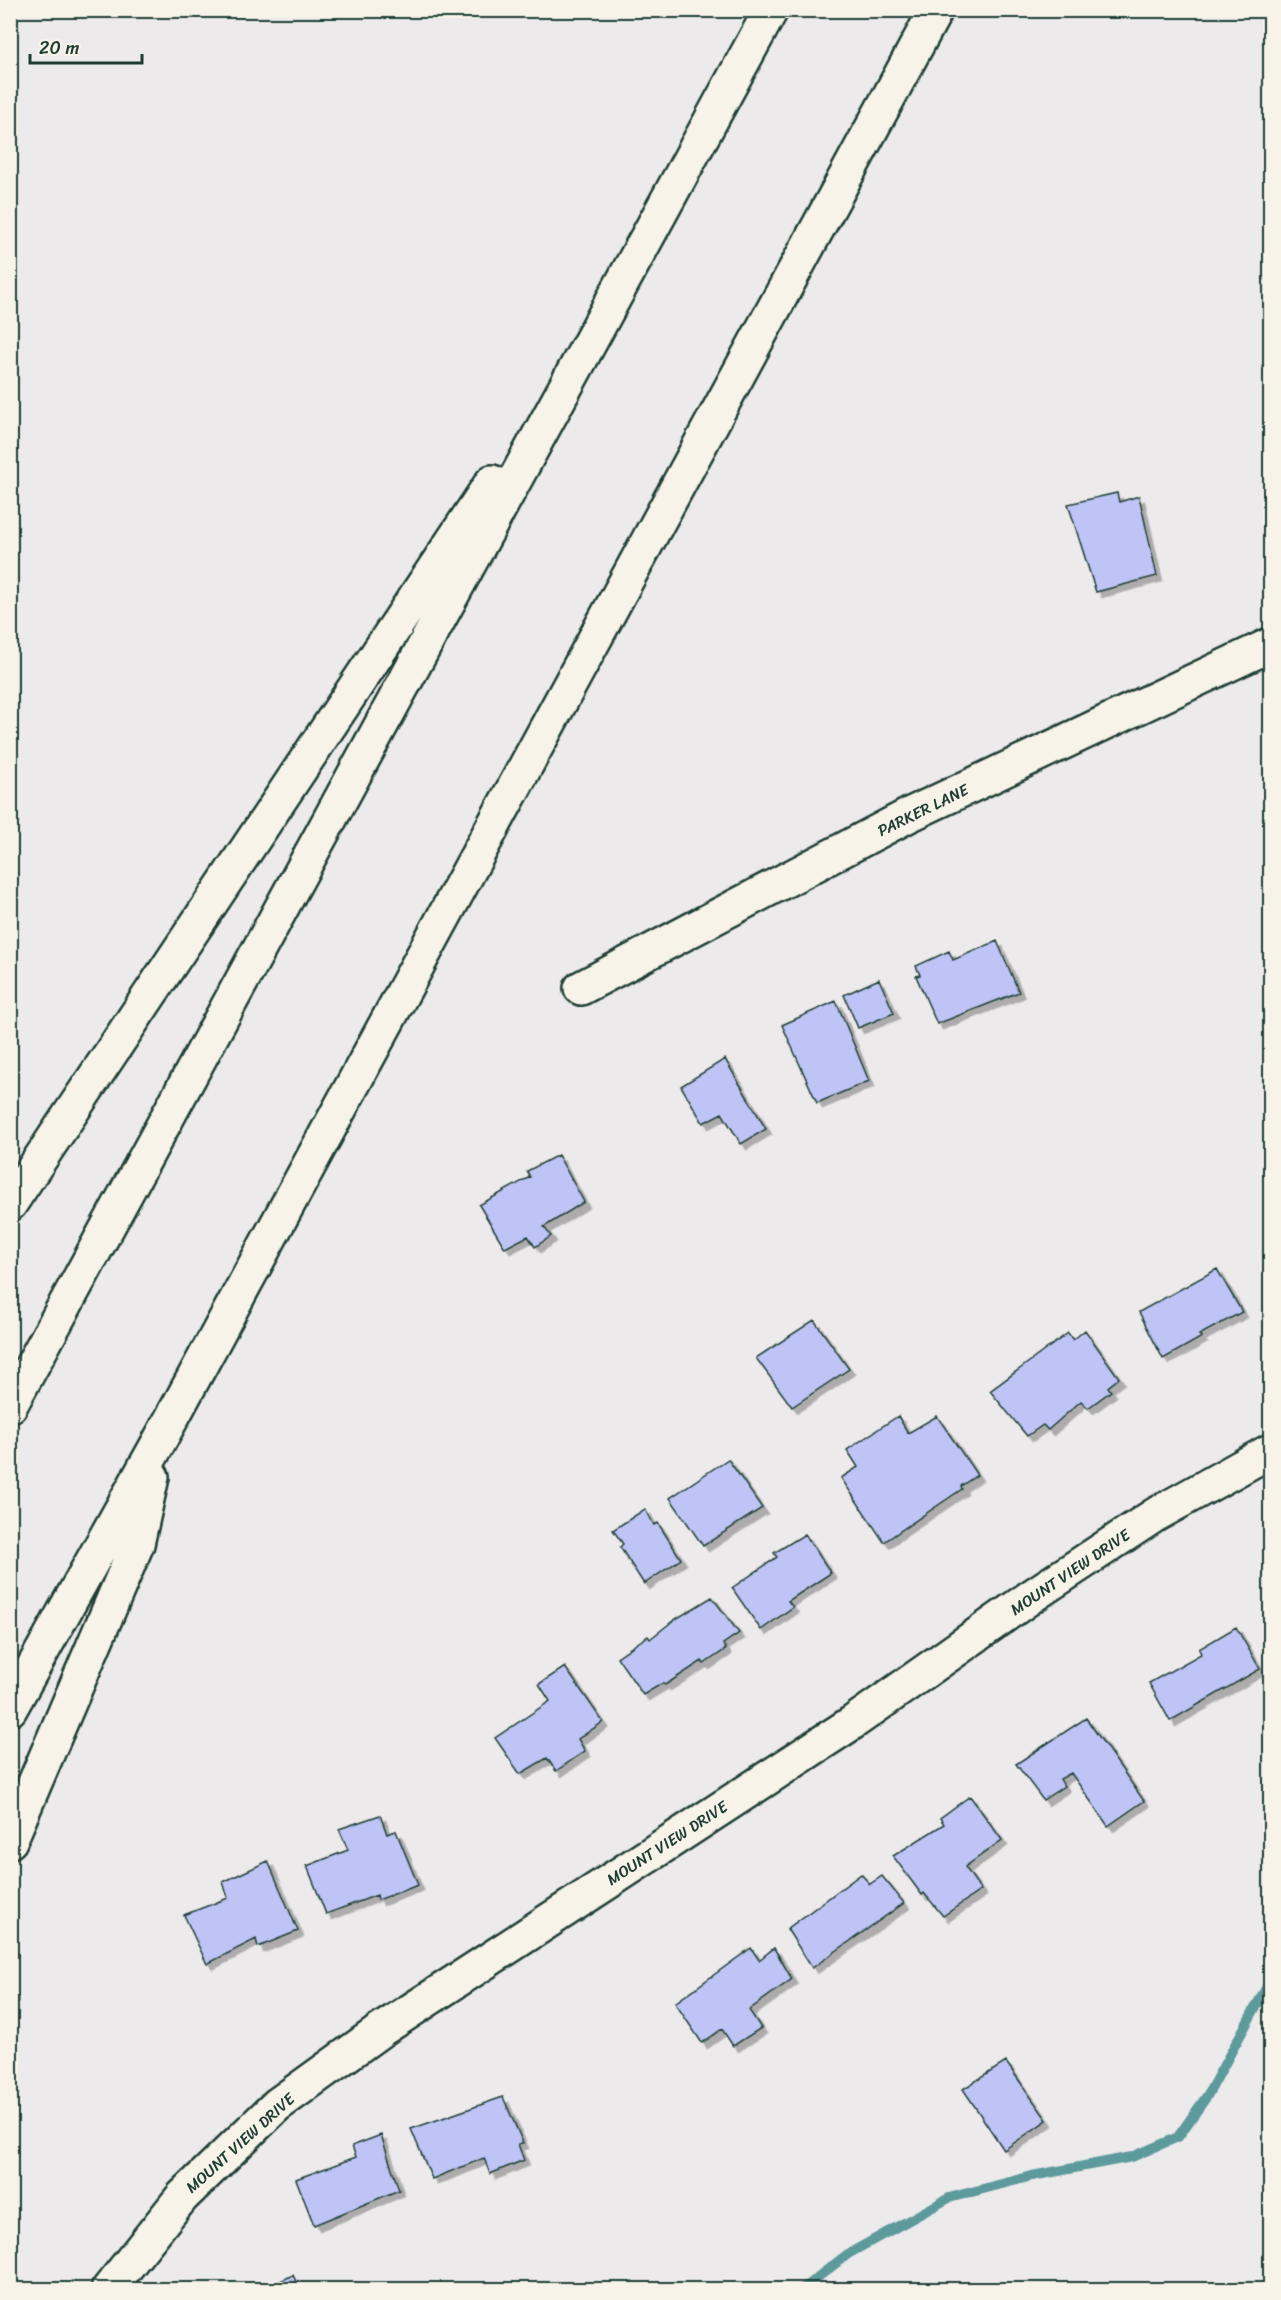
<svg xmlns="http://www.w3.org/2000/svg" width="1281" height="2300" font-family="Sriracha,sans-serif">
	<defs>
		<filter id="shadow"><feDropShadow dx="5.5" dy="5.5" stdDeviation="0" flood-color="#0004"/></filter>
	</defs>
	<rect width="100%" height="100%" fill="#eceaeb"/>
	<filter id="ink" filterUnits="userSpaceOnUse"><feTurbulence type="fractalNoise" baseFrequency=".0167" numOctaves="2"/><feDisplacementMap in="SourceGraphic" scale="12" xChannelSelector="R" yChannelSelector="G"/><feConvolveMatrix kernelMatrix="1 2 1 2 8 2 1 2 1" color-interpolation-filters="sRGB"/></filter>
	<g filter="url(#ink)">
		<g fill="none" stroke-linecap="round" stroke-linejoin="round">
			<path stroke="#5d9a9b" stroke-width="10" d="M801,2290L848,2254L949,2198L1032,2176L1132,2157L1178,2137L1207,2096L1270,1981"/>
		</g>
		<path fill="#bec4f5" stroke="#1f3d34" stroke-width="1.5" filter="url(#shadow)" d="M1117,493L1119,502L1139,496L1157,576L1096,592L1068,504Z
			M1270,820V840L1263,824Z
			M997,941L1019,992L937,1024L916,976L920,975L916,966L949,951L953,960Z
			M879,979L894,1013L858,1028L844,995Z
			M836,1001L869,1081L817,1103L782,1025Z
			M725,1059L766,1129L741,1144L722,1113L703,1123L681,1086Z
			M558,1155L584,1202L544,1227L551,1236L535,1247L528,1236L505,1248L479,1205L530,1177L527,1171Z
			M1217,1269L1242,1312L1199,1335L1202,1337L1163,1359L1139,1312Z
			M814,1320L849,1369L792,1407L756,1358Z
			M1085,1330L1119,1378L1108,1387L1111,1391L1088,1408L1081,1401L1048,1430L1043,1425L1027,1436L990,1391L1068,1333L1073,1340Z
			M898,1416L908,1433L937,1416L977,1475L961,1486L962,1489L884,1542L841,1478L858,1467L847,1450Z
			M728,1459L762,1508L703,1546L670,1498Z
			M645,1509L654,1525L658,1523L681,1559L644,1584L620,1547L623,1544L613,1530Z
			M805,1534L831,1573L788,1601L793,1607L761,1630L732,1588L777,1557L774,1553Z
			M712,1597L739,1633L723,1644L726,1649L704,1664L702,1661L665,1685L663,1683L643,1695L617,1657L648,1636L650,1639L674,1620Z
			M1236,1627L1260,1669L1170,1721L1149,1683L1201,1654L1199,1649Z
			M565,1667L603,1722L578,1739L585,1751L556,1771L547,1758L520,1774L495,1738L550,1701L539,1684Z
			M1086,1718L1144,1801L1108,1826L1071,1773L1060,1779L1064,1786L1043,1800L1016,1764Z
			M970,1796L1002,1840L965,1867L981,1890L943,1916L924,1893L922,1895L893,1856L944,1824L940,1818Z
			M380,1815L387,1834L396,1831L418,1885L378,1900L377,1895L326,1914L307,1866L348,1850L339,1829Z
			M268,1861L298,1931L258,1947L256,1939L207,1964L184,1915L228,1898L223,1882Z
			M861,1874L870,1884L882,1876L904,1903L812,1968L787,1929Z
			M751,1948L759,1960L774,1948L792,1979L749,2010L761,2028L733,2046L722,2029L702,2043L675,2003Z
			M1006,2062L1047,2120L1004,2150L963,2089Z
			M503,2097L523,2143L518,2144L524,2160L490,2174L484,2158L432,2179L411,2129Z
			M381,2135L399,2190L314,2225L296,2179L356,2157L352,2146Z
			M293,2275L300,2290H262Z"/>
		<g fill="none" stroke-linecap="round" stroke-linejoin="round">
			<g stroke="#1f3d34" stroke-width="38">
				<path id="minor" d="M581,988L911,814L1270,645
					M108,2290L182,2197L277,2105L381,2030L852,1723L1032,1596L1155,1515L1270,1451"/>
			</g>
			<g stroke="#1f3d34" stroke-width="38">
				<path id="highway" d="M10,1204L492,482
					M10,1406L771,10
					M10,1709L160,1440L936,10
					M10,1841L137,1544L152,1477"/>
			</g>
			<use href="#minor" stroke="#f7f3e8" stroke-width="33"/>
			<use href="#highway" stroke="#f7f3e8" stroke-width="33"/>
		</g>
	</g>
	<g text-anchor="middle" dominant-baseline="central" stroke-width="4.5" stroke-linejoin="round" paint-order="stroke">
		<g font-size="16" fill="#1f3d34" stroke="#f7f3e8">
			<text transform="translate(923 810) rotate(-26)">PARKER LANE</text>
			<text transform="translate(1070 1572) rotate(-34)">MOUNT VIEW DRIVE</text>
			<text transform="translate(667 1843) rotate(-33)">MOUNT VIEW DRIVE</text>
			<text transform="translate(240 2143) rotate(-42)">MOUNT VIEW DRIVE</text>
		</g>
	</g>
	<rect width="1281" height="2300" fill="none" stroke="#f7f3e8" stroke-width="36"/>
	<rect x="18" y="18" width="1245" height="2264" fill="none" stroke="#1f3d34" stroke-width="2" filter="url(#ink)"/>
	<path d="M30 54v9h112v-9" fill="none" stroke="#1f3d34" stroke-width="3"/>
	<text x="39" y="54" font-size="18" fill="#1f3d34" stroke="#f7f3e8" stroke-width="4.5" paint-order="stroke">20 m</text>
</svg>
